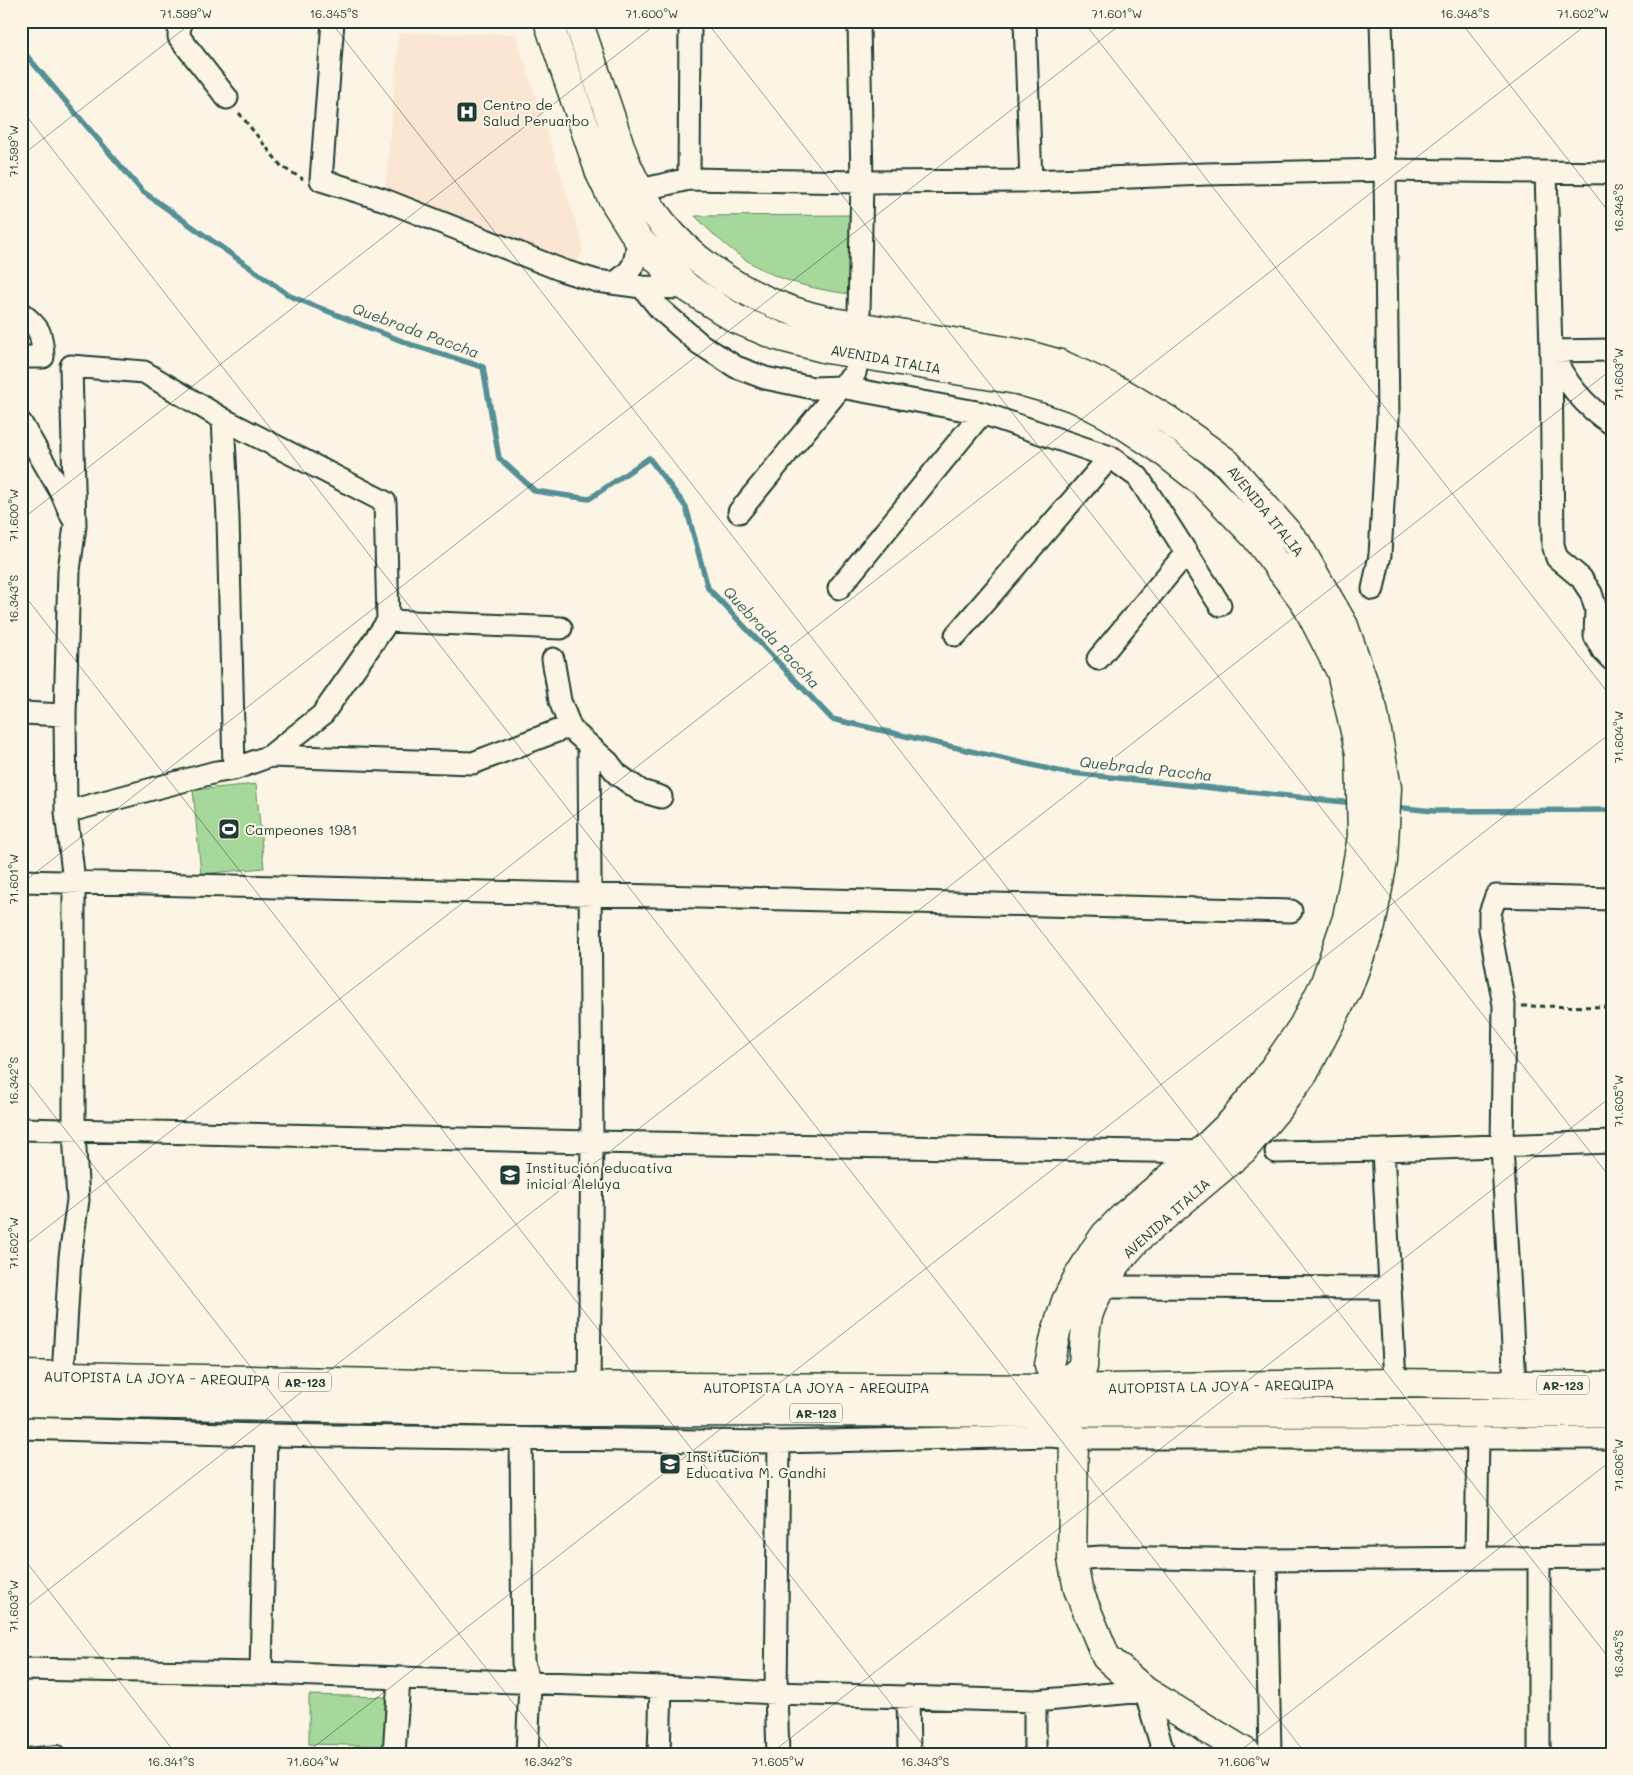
<svg xmlns="http://www.w3.org/2000/svg" width="1633" height="1775" font-family="Mali,sans-serif">
	<rect width="100%" height="100%" fill="#fcf5e5"/>
	<filter id="ink" filterUnits="userSpaceOnUse"><feTurbulence type="fractalNoise" baseFrequency=".02" numOctaves="2"/><feDisplacementMap in="SourceGraphic" scale="10" xChannelSelector="R" yChannelSelector="G"/><feConvolveMatrix kernelMatrix="1 2 1 2 8 2 1 2 1" color-interpolation-filters="sRGB"/></filter>
	<g filter="url(#ink)">
		<path fill="#fbe6d4" d="M399,33L516,34L583,245L582,254L578,259L572,261L385,190Z"/>
		<path fill="#a5d89a" stroke="#628a67" d="M850,215V294C780,285 744,267 695,216Z
			M256,784L264,868L201,874L193,790Z
			M309,1695L385,1697L384,1746L309,1744Z"/>
		<g fill="none" stroke-linecap="round" stroke-linejoin="round">
			<path stroke="#558f96" stroke-width="5.5" d="M21,49L142,191L290,296L412,345L483,367L499,458L535,491L589,499L649,458L686,507L708,588L832,719L1062,772L1354,803
				M1393,807L1434,811L1612,810"/>
			<g stroke="#1f3d34" stroke-width="14">
				<path id="lane" d="M27,1754L58,1751"/>
			</g>
			<g stroke="#1f3d34" stroke-width="25">
				<path id="street" d="M180,21L179,37L227,98
					M333,21L321,180L382,199L564,271L597,281L642,287L688,288
					M1025,21L1031,181
					M1546,172L1551,351L1553,545L1557,558L1581,578L1591,593L1596,609L1595,636L1603,651L1612,660
					M689,179L690,21
					M640,190L689,179L862,182L1031,181L1206,174L1385,170L1612,173
					M614,283C636,270 635,262 638,239
					M642,287L661,310L700,344L736,367L765,378L813,388L841,387L982,413L1110,457L1138,477L1220,605
					M21,313C40,328 42,332 43,357H21
					M1612,350L1551,351C1564,381 1584,406 1612,424
					M223,419L228,518L234,769
					M21,423L61,492L72,517
					M739,512L841,387L855,373L858,355L862,182L859,21
					M839,588L982,413
					M1373,589L1380,555L1388,417L1385,170L1381,21
					M388,621L561,628
					M956,635L1110,457
					M553,659L560,701L571,729
					M1098,659L1186,553
					M21,713L65,715
					M270,756L473,763L562,729H571L608,762L617,774L641,791L661,797
					M21,881L1291,911
					M21,1129L592,1142L1208,1152
					M1383,1150L1395,1383
					M1276,1152L1383,1150L1612,1142
					M1103,1287L1391,1288
					M63,1376L70,1257L78,1200L74,1132V882L66,812L65,715L69,570L75,526L71,366L144,372L223,419L385,502L388,621L322,715L270,756L234,769L216,772L66,812
					M1515,1384L1502,1146L1504,1005L1490,929V913L1496,896L1612,899
					M589,1385L592,1142L589,747
					M21,1428L266,1435L779,1442L1050,1436L1074,1438H1612
					M521,1439L523,1663L530,1684L527,1754
					M1476,1557L1478,1437
					M1539,1558V1754
					M1072,1559L1101,1557L1266,1560L1612,1557
					M1266,1560L1270,1754
					M21,1669L261,1673L661,1687L776,1693L1035,1701L1145,1691L1164,1754
					M261,1673L266,1435
					M908,1696L909,1754
					M394,1754L399,1679
					M659,1754L661,1687
					M778,1754L776,1693L779,1442
					M1035,1754V1701"/>
			</g>
			<g stroke="#1f3d34" stroke-width="31">
				<path id="secondary" d="M1058,1414L1074,1438L1072,1559L1078,1589L1106,1657L1145,1691L1248,1754"/>
			</g>
			<g stroke="#1f3d34" stroke-width="31">
				<path id="primary" d="M548,21L600,173L611,196L638,239L659,261L688,288L736,319L777,336L827,349L1017,380L1052,390L1078,399L1109,415L1159,448L1206,485L1255,536L1305,602L1341,672L1360,753L1362,837L1347,918L1324,985L1303,1026L1265,1081L1232,1122L1201,1152L1125,1215L1105,1235L1094,1251L1078,1277L1066,1301L1056,1332L1049,1365L1058,1389L1083,1367C1084,1350 1084,1330 1089,1313C1098,1287 1121,1255 1141,1236L1243,1150L1279,1107L1304,1073L1348,988L1371,926L1383,861L1387,788L1373,709L1344,626L1297,544L1226,462L1168,420L1121,392L1060,364L1024,354L833,322C743,302 665,252 627,165C621,150 616,134 611,118C600,86 589,54 578,21
					M21,1375L514,1386L1058,1389L1395,1383L1612,1386
					M21,1402L519,1412L1612,1413"/>
			</g>
			<path stroke="#1f3d34" stroke-width="3" stroke-dasharray="5 4" stroke-linecap="butt" d="M239,113L282,167L303,179
				M1522,1006L1612,1007"/>
			<use href="#lane" stroke="#fcf5e5" stroke-width="10"/>
			<use href="#street" stroke="#fcf5e5" stroke-width="21"/>
			<use href="#secondary" stroke="#fcf5e5" stroke-width="28"/>
			<use href="#primary" stroke="#fcf5e5" stroke-width="28"/>
		</g>
	</g>
	<path fill="none" stroke="#1f3d34" stroke-width="1" stroke-opacity="0.45" d="M330,21L1612,1662M706,21L1612,1180M1083,21L1612,698M1460,21L1612,216M21,109L1306,1754M21,156L194,21M21,520L660,21M21,591L930,1754M21,884L1125,21M21,1073L553,1754M21,1248L1591,21M21,1555L176,1754M21,1611L1612,369M305,1754L1612,732M770,1754L1612,1096M1236,1754L1612,1460"/>
	<defs>
		<g id="hospital-square" transform="scale(1.125)"><rect x="-9" y="-9" width="18" height="18" rx="4" fill="#1f3d34" stroke="#fcf5e5"/><path d="M-5-5h3v3.5h4V-5h3V5h-3V1.5h-4V5h-3Z" fill="#fff"/></g>
		<g id="stadium-square" transform="scale(1.125)"><rect x="-9" y="-9" width="18" height="18" rx="4" fill="#1f3d34" stroke="#fcf5e5"/><path d="M0-5a6.5 5 0 1 0 0 10a6.5 5 0 1 0 0-10ZM-3.5-1.8h7v3.6h-7Z" fill="#fff"/></g>
		<g id="school-square" transform="scale(1.125)"><rect x="-9" y="-9" width="18" height="18" rx="4" fill="#1f3d34" stroke="#fcf5e5"/><path d="M0-5L7-2L0 1L-7-2ZM-4 1L0 2.5L4 1V4Q0 6-4 4Z" fill="#fff"/></g>
	</defs>
	<g fill-rule="evenodd">
		<use href="#hospital-square" x="467" y="112"/>
		<use href="#stadium-square" x="229" y="829"/>
		<use href="#school-square" x="510" y="1175"/>
		<use href="#school-square" x="670" y="1464"/>
	</g>
	<g text-anchor="middle" dominant-baseline="central" stroke-width="4" stroke-linejoin="round" paint-order="stroke">
		<g fill="#fcf5e5" stroke="#617469" stroke-width="1">
			<rect x="279" y="1372.5" width="52" height="19" rx="4"/>
			<rect x="1537" y="1375.5" width="52" height="19" rx="4"/>
			<rect x="790" y="1403.5" width="52" height="19" rx="4"/>
		</g>
		<g font-size="12" font-weight="bold" fill="#1f3d34">
			<text x="305" y="1382">AR-123</text>
			<text x="1563" y="1385">AR-123</text>
			<text x="816" y="1413">AR-123</text>
		</g>
		<g font-size="14" fill="#1f3d34" stroke="#fcf5e5" text-anchor="start">
			<text x="483" y="104">Centro de<tspan x="483" dy="16">Salud Peruarbo</tspan></text>
			<text x="245" y="829">Campeones 1981</text>
			<text x="526" y="1167">Institución educativa<tspan x="526" dy="16">inicial Aleluya</tspan></text>
			<text x="686" y="1456">Institución<tspan x="686" dy="16">Educativa M. Gandhi</tspan></text>
		</g>
		<g font-size="14" fill="#1f3d34" stroke="#fcf5e5">
			<text transform="translate(886 359) rotate(10)">AVENIDA ITALIA</text>
			<text transform="translate(1266 511) rotate(51)">AVENIDA ITALIA</text>
			<text transform="translate(1166 1218) rotate(-42)">AVENIDA ITALIA</text>
			<text transform="translate(157 1378) rotate(1)">AUTOPISTA LA JOYA - AREQUIPA</text>
			<text transform="translate(1221 1386) rotate(-1)">AUTOPISTA LA JOYA - AREQUIPA</text>
			<text x="816" y="1387">AUTOPISTA LA JOYA - AREQUIPA</text>
		</g>
		<g font-size="15" font-style="italic" fill="#365f5d" stroke="#fcf5e5">
			<text transform="translate(416 330) rotate(20)">Quebrada Paccha</text>
			<text transform="translate(772 637) rotate(47)">Quebrada Paccha</text>
			<text transform="translate(1146 768) rotate(6)">Quebrada Paccha</text>
		</g>
	</g>
	<rect width="1633" height="1775" fill="none" stroke="#fcf5e5" stroke-width="55"/>
	<rect x="28" y="28" width="1578" height="1720" fill="none" stroke="#1f3d34" stroke-width="2"/>
	<g font-size="12" text-anchor="middle" fill="#1f3d34">
		<text x="186" y="18">71.599°W</text>
		<text x="334" y="18">16.345°S</text>
		<text x="652" y="18">71.600°W</text>
		<text x="1117" y="18">71.601°W</text>
		<text x="1465" y="18">16.348°S</text>
		<text x="1583" y="18">71.602°W</text>
		<text transform="translate(14 151) rotate(-90)" y="4">71.599°W</text>
		<text transform="translate(1619 208) rotate(-90)" y="4">16.348°S</text>
		<text transform="translate(1619 374) rotate(-90)" y="4">71.603°W</text>
		<text transform="translate(14 515) rotate(-90)" y="4">71.600°W</text>
		<text transform="translate(14 599) rotate(-90)" y="4">16.343°S</text>
		<text transform="translate(1619 737) rotate(-90)" y="4">71.604°W</text>
		<text transform="translate(14 879) rotate(-90)" y="4">71.601°W</text>
		<text transform="translate(14 1081) rotate(-90)" y="4">16.342°S</text>
		<text transform="translate(1619 1101) rotate(-90)" y="4">71.605°W</text>
		<text transform="translate(14 1243) rotate(-90)" y="4">71.602°W</text>
		<text transform="translate(1619 1465) rotate(-90)" y="4">71.606°W</text>
		<text transform="translate(14 1606) rotate(-90)" y="4">71.603°W</text>
		<text transform="translate(1619 1654) rotate(-90)" y="4">16.345°S</text>
		<text x="171" y="1766">16.341°S</text>
		<text x="313" y="1766">71.604°W</text>
		<text x="548" y="1766">16.342°S</text>
		<text x="778" y="1766">71.605°W</text>
		<text x="925" y="1766">16.343°S</text>
		<text x="1244" y="1766">71.606°W</text>
	</g>
</svg>
